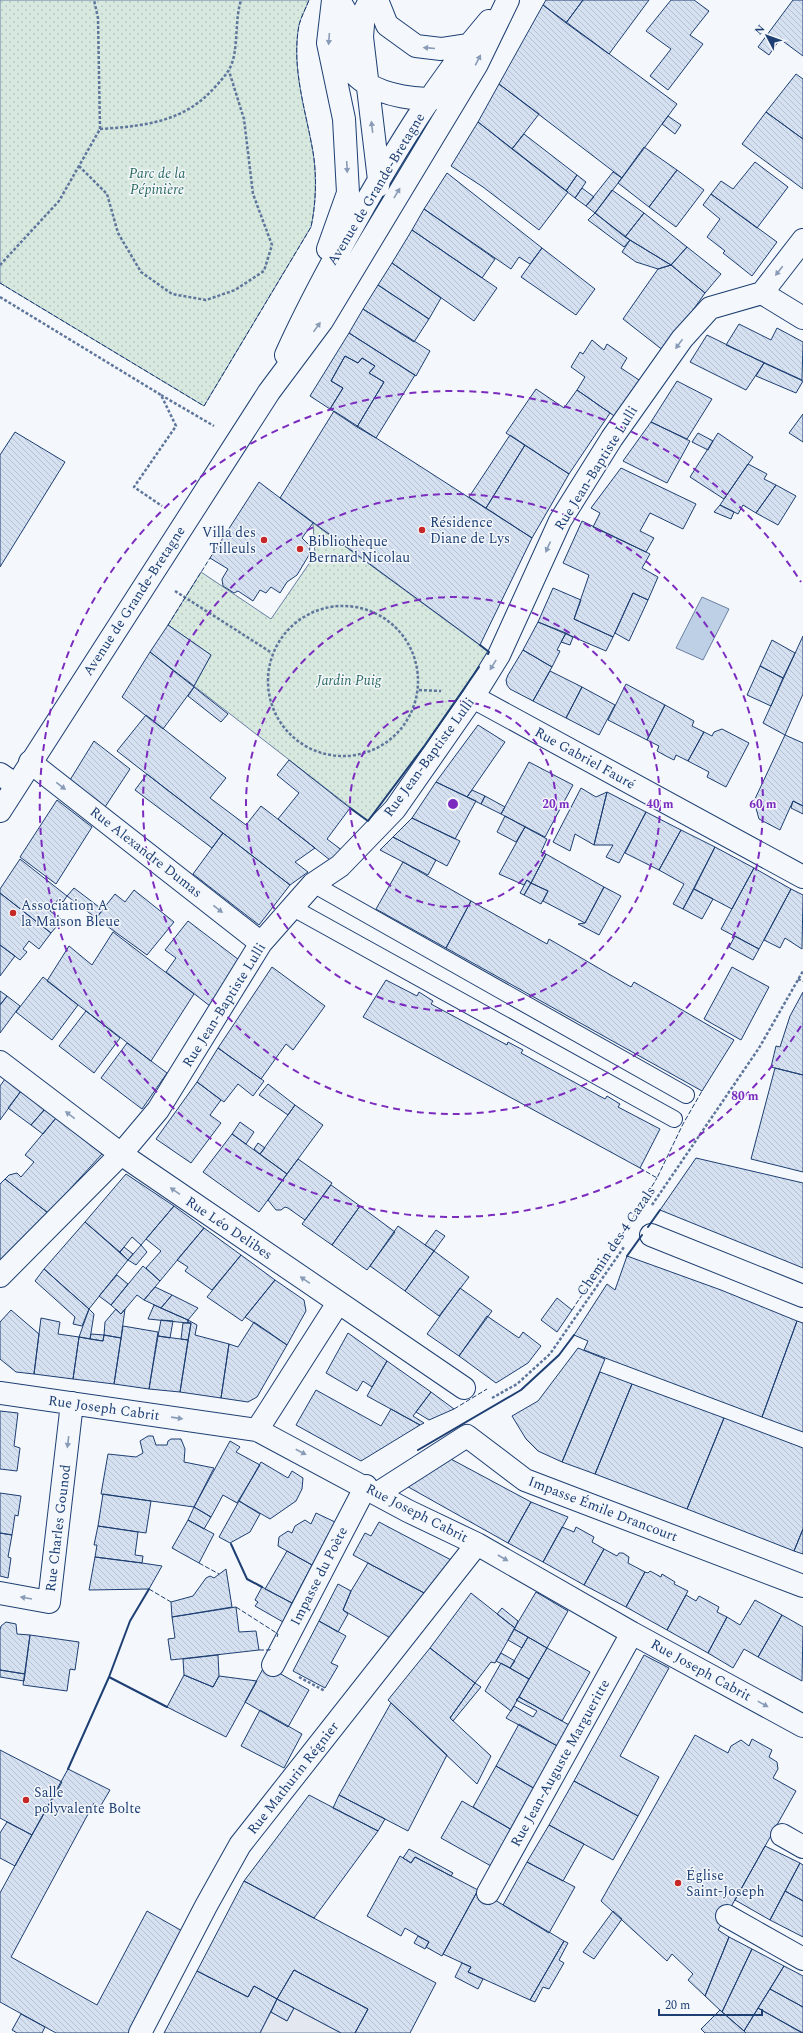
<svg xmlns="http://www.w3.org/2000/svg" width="803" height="2033" font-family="Spectral,serif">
	<defs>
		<pattern id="grass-dots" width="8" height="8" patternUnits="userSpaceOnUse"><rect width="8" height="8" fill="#d7e8df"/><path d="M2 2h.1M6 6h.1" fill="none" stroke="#b8c8c3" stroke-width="1.8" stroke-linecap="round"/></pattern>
		<pattern id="building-back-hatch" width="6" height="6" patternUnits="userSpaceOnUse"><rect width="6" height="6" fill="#d5e0f0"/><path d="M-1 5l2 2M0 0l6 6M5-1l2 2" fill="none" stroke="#b6c1d1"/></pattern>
	</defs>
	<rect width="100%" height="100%" fill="#f4f7fb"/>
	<path fill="url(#grass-dots)" stroke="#687fa3" d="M0,0H309C306,8 301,17 299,25C291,68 306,111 313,152C317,176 316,204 311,227L204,406L0,283Z
		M313,523L489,652L425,745L368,821L194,686L211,655L168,625L201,572L271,619L315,555Z"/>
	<path fill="#e3e8f0" stroke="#687fa3" d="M294,2008L341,2033H260L271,2012L287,2021Z"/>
	<path fill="#bed0e5" stroke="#687fa3" d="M702,597L729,609L703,660L676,648Z"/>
	<path fill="url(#building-back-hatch)" stroke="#1d3f73" d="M546,0H583L566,23L543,5Z
		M583,0H649L609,54L566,23Z
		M671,0H694L709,11L690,35L703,44L668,90L650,76L671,49L646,31Z
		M793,0H803V56L780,39L769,55L758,47Z
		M543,5L677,104L622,178L499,84Z
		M796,74L803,79V139L766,112Z
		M499,84L539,114L512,149L478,122Z
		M766,112L803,139V189L742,144Z
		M668,116L681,125L675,134L662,124Z
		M478,122L568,192L539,230L483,187L451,166Z
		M524,134L577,175L566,191L512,149Z
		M644,147L677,170L649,207L618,183Z
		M755,162L788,187L757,228L711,194L721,181L733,189Z
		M677,170L704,190L676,227L649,207Z
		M613,172L622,178L595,213L586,206Z
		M447,173L542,248L530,264L519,257L511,269L424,209Z
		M577,175L586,182L575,198L566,191Z
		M582,188L594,197L586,206L575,198Z
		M612,190L644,213L625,237L595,213Z
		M711,194L777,242L752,276L723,253L725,251L707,237L720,219L703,205Z
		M424,209L495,259L482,278L412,230Z
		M595,213L630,240L624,247L588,220Z
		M644,213L687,247L671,265L625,237Z
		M412,230L497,288L474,321L392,263Z
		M630,240L671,265L658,269L636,262L622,252Z
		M687,247L721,274L705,293L671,265Z
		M542,248L595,289L576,315L521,277Z
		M392,263L441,298L429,319L378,285Z
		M671,265L705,293L664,351L623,319L658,269Z
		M378,285L429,319L414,342L363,309Z
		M363,309L430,351L416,376L349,333Z
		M739,324L771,340L777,328L803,342L802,380L726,345Z
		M349,333L415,375L376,438L357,427L384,382L369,373L375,366L362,358L358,363L345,356L331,381L343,388L330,409L310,396Z
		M707,335L764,363L746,390L690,362Z
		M592,340L604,350L607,344L627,358L621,368L645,384L620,420L577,390L585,377L571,367L580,352L583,354Z
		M345,356L358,363L362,358L375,366L369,373L384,382L357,427L330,409L343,388L331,381Z
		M764,363L803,381L796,393L756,376Z
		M677,381L712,399L687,439L651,422Z
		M536,389L564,408L577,390L610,413L569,474L506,433Z
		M334,411L532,538L480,645L280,498Z
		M803,414V442L789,433Z
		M651,422L690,441L667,483L623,461Z
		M15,432L65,462L0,567V455Z
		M698,433L713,441L708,450L692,442Z
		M718,433L753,457L724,499L690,477Z
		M510,435L525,445L486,508L469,497Z
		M525,445L569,474L532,538L486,508Z
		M748,464L767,474L764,479L776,485L756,513L743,505L738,514L720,505Z
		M621,468L696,504L683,529L650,513L640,531L654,538L646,552L593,527L600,513L591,508Z
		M259,482L313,523L302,538L310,546L309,555L297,575L287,582L280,593L271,587L266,593L260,590L253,601L238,591L234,593L223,586L222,579L228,569L210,558Z
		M776,485L796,496L778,525L756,513Z
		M720,505L734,512L731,519L714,512Z
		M582,521L650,554L642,568L658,577L648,600L633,593L613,637L574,619L589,575L563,563Z
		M553,588L581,600L574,619L613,637L606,651L538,622Z
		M633,593L648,600L629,641L615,633Z
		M538,622L566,633L557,650L560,651L552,667L523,650Z
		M168,625L211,655L194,686L150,652Z
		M566,633L573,637L570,645L561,642Z
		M803,636V694L785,735L763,723Z
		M772,640L795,653L783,678L760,666Z
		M523,650L552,667L533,701L510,689L507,685L506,680L508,675Z
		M150,652L194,687L163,729L122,697Z
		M760,666L783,678L771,706L747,695Z
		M550,671L582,687L566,718L533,701Z
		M626,684L665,705L647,740L608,720Z
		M194,687L228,714L221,722L188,696Z
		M582,687L615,705L599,735L566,718Z
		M665,705L694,721L692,726L704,732L688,761L676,755L674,760L666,756L657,751L659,746L647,740Z
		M146,715L226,778L210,798L246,825L261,806L315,848L295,862L308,872L290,885L117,751Z
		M478,725L505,742L467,797L436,782Z
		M722,729L749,743L726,787L707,777L709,772L688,761L704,732L712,736L714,732Z
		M785,735L803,743V806L793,801L780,830L759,819L754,801Z
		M94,741L130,769L105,807L70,780Z
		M289,760L350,808L327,839L343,851L330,860L278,819L299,793L277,775Z
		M529,762L573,785L545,837L501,814Z
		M147,774L223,833L212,848L135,790Z
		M436,782L476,801L455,839L412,818Z
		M581,788L596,797L607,792L594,845L575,834L570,851L553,842Z
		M472,790L485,796L481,804L467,797Z
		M607,792L646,812L619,863L606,857L613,845H594Z
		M485,796L505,807L501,814L481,804Z
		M57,800L92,827L56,884L20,857Z
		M793,801L803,806V814L791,808Z
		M646,812L681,830L659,870L625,853Z
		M505,816L525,827L516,842L497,832Z
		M412,818L460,841L447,866L393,837Z
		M525,827L547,839L541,852L546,854L531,883L527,880L524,885L499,874Z
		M681,830L715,847L683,909L673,904L684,884L659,870Z
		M223,833L290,885L259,925L193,874Z
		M393,837L436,860L428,875L380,850Z
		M715,847L754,868L732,909L694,889Z
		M546,854L604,887L585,923L543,901L548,891L531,883Z
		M20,859L67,896L63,902L59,898L50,911L62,920L51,933L0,893V889Z
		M403,862L471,901L446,948L376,909Z
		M754,868L791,889L759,949L721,929Z
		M527,880L531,883L524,895L520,893Z
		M531,883L548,891L541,904L524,895Z
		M604,887L621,896L599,935L578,924L585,923Z
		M74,888L103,910L96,918L67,896Z
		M694,889L713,899L702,919L683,909Z
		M791,889L803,895L802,949L785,938L780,948L764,940Z
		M134,890L174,922L147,955L96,918L115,894L125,902Z
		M0,893L51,933L39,949L29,941L23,949L27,952L20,960L0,945Z
		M471,901L547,944L549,939L631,987L634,982L734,1040L702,1091L446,948Z
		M188,921L239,960L210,1006L166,972L176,958L165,950Z
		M113,932L194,994L151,1061L47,981L69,946L92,965Z
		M735,936L759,949L753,960L729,947Z
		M0,945L15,956L0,976Z
		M272,967L325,1006L293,1050L286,1044L261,1079L218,1048Z
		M732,967L769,987L741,1040L704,1019Z
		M43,977L78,1005L52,1040L16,1012Z
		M386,980L417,996L419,992L433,1001L431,1004L507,1045L508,1042L523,1050L521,1053L605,1099L607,1096L620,1104L618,1107L660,1129L640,1168L363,1017Z
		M0,991L7,996L1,1004H0Z
		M803,992V1075L771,1067L776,1046L780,1047L790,1016Z
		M7,996L20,1006L0,1033V1005Z
		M86,1011L120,1038L94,1073L59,1046Z
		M127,1043L167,1073L142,1109L101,1078Z
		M218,1048L264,1081L253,1096L238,1084L224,1102L197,1082Z
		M775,1068L803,1075V1172L751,1159Z
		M5,1079L21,1091L0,1120V1086Z
		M197,1082L221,1100L210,1115L221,1123L191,1163L156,1139Z
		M268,1084L295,1105L288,1115L259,1095Z
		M21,1091L45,1109L31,1125L8,1108Z
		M295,1105L323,1125L287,1174L260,1154Z
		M45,1109L56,1118L43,1134L31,1125Z
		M56,1118L102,1154L48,1213L5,1179L9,1175L17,1173L21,1177L34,1162L25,1155Z
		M240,1122L254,1132L246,1144L232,1134Z
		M232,1134L287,1174L259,1212L203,1172Z
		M258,1143L265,1148L260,1154L254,1149Z
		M696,1158L803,1183V1268L660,1210Z
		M298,1159L332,1183L305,1220L288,1208L285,1207L281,1210H276L268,1200Z
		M126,1174L174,1206L141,1245L132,1237L120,1252L85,1222Z
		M5,1179L48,1213L0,1261V1184Z
		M331,1185L360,1206L332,1245L302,1224Z
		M174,1206L204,1228L160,1281L146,1268L161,1251L146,1239Z
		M360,1206L395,1232L367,1270L332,1245Z
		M85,1222L128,1260L89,1309L44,1269Z
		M398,1226L434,1251L405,1291L370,1266Z
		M204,1228L241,1255L212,1290L185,1271L188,1267L177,1260Z
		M436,1230L445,1236L434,1251L425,1245Z
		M141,1245L147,1252L136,1265L128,1260Z
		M124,1247L133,1254L128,1260L120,1252Z
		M434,1251L469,1277L439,1316L405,1291Z
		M241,1255L275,1280L242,1321L207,1297Z
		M627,1256L721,1290L797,1321L762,1417L584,1350L588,1341L574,1335L607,1284L615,1290Z
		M143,1266L160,1281L144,1300L137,1295L121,1314L111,1305Z
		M44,1269L89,1309L82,1326L73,1324L75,1317L35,1281Z
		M117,1275L128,1284L111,1305L99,1296Z
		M275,1280L304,1300L306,1311L287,1345L245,1317Z
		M155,1287L172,1295L161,1308L144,1300Z
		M460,1288L492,1311L459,1356L427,1334Z
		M172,1295L198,1308L188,1320L161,1308Z
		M557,1298L572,1310L557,1332L541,1320Z
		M154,1305L188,1320V1323L148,1319Z
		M89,1309L94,1314L90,1339L79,1337Z
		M116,1309L121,1314L125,1309L121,1338L104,1335L105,1322Z
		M11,1310L39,1334L34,1374L16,1372L0,1359V1322Z
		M487,1316L519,1338L523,1332L541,1346L528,1363L496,1383L459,1356Z
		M41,1318L60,1322L58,1334L79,1337L73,1379L34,1374Z
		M161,1320L173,1321L170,1338L158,1336Z
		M188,1320L197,1325L195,1335L229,1344L221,1398L180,1392L191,1323H188Z
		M797,1321L803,1323V1432L762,1417Z
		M254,1322L287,1345L257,1397L248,1402L221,1398L229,1344L238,1347Z
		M183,1323H191L188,1340L181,1339Z
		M123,1326L158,1332L149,1389L114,1384Z
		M348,1333L387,1361L372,1387L363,1381L357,1391L326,1373Z
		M91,1334L104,1335L103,1341L90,1339Z
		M104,1335L121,1338L114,1384L73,1379L79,1337L103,1341Z
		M158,1336L188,1340L180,1392L149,1389Z
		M578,1348L605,1359L562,1462L538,1451L526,1439L512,1416L538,1401Z
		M387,1361L431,1392L413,1416L424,1423L420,1425L367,1396Z
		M600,1372L632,1384L595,1474L562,1462Z
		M632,1384L724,1418L687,1509L595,1474Z
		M316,1390L381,1426L391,1409L420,1425L361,1461L296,1425Z
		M431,1392L454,1409L429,1420L416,1412Z
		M0,1411L18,1413L14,1446L20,1448L17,1471L0,1469Z
		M724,1418L803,1448V1529L794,1551L687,1509Z
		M148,1436H153L156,1445H167L168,1441L171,1439H181L185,1449L184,1462L214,1468L194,1507L101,1494L108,1454L136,1457L143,1453L140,1441Z
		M230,1441L240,1447L236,1452L260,1465L237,1503L223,1495L211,1517L194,1507Z
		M449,1458L531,1502L508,1543L403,1484Z
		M261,1462L288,1478L292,1471L303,1478L302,1489L296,1501L270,1519L239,1501Z
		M0,1493L21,1496L18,1516L15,1515L12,1535L0,1533Z
		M103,1494L151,1501L146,1533L98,1526Z
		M239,1501L260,1514L250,1532L230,1543L219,1537Z
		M531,1502L568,1517L543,1562L508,1543Z
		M194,1507L211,1517L204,1529L188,1520Z
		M316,1513L335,1522L312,1565L278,1546L279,1537L288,1531L292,1533L295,1526L305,1520L311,1524Z
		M188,1520L214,1534L199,1563L172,1548Z
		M379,1522L453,1561L426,1594L353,1555L365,1533L371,1536Z
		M98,1526L138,1532L135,1555L143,1556L142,1563L95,1557L97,1545H94Z
		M562,1527L574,1532L576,1527L594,1537L592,1542L604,1549L584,1585L543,1562Z
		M803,1529V1554L794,1551Z
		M0,1533L12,1535L8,1557L11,1558L8,1578L0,1576Z
		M604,1549L617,1556L619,1553H623L629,1557L628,1563L645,1572L626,1607L584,1585Z
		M287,1551L312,1565L292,1603L265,1589Z
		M95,1557L142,1563L162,1566L149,1589L89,1590Z
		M368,1563L426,1594L392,1639L343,1610L351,1591Z
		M226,1569L232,1607L172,1617L171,1602L193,1596L206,1578L210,1576L214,1578Z
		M650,1571L661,1577L662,1574L675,1582L674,1584L688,1591L667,1630L626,1607L645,1572L648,1573Z
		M338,1584L351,1591L343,1610L348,1614L338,1632L319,1621Z
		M262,1587L292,1603L283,1622L255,1606L258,1602L255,1600Z
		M536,1592L568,1611L547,1648L514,1629Z
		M471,1593L515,1628L495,1663L491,1662L475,1683L430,1648Z
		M686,1595L696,1601L699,1596L719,1607L717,1612L727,1617L708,1653L667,1630Z
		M755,1600L782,1615L758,1657L744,1649L733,1668L708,1653L727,1617L740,1625Z
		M236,1607L239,1632L256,1631L259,1650L171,1660L168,1639L175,1638L172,1617Z
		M502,1608L518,1621L515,1628L497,1614Z
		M782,1615L803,1627L802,1681L758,1657Z
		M319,1621L346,1636L331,1663L338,1666L325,1688L293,1671Z
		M6,1622L16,1624L17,1634L30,1635L25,1674L0,1670V1630L1,1626Z
		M514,1629L528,1637L522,1648L508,1640Z
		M30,1635L79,1642L75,1670L70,1669L67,1691L23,1685Z
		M528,1637L547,1648L529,1679L510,1668Z
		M430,1648L475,1683L450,1718L491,1756L477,1784L388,1700Z
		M547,1648L590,1672L562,1721L519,1697Z
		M501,1653L515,1661L510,1668L496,1661Z
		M218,1655L219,1676L213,1687L184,1675L183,1659Z
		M644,1655L669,1668L620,1756L659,1777L638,1816L574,1781Z
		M501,1663L529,1679L511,1711L485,1691Z
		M265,1665L309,1690L288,1727L245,1702Z
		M0,1670L25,1674L24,1681L0,1677Z
		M184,1675L213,1687L219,1676L257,1681L226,1737L167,1707Z
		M475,1683L481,1687L453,1721L450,1718Z
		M519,1697L571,1726L559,1747L506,1718L514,1706L533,1717L537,1711L516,1700Z
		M391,1703L447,1755L408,1831L339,1795Z
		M260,1710L302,1734L284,1768L241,1746Z
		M519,1724L559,1747L535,1789L496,1766Z
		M695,1735L728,1753L731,1746L741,1740L749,1746L752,1739L772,1750L769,1757L777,1762L778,1769L773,1778L796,1791L718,1930L729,1937L705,1996L688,1980L693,1974L672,1954L667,1961L601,1901Z
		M0,1750L62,1782L32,1835L0,1818Z
		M496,1766L535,1789L512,1830L473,1807Z
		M68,1769L110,1790L100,1807L94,1803L11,1957L97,2005L147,1911L184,1932L131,2033H56L0,2002V1893Z
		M574,1781L638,1816L613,1860L549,1825Z
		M309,1795L378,1831L314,1918L244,1881Z
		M339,1795L385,1819L378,1831L333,1808Z
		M462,1801L512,1830L491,1866L441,1838Z
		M7,1822L32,1835L15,1866L0,1858V1833Z
		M549,1825L584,1844L563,1881L527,1862Z
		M765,1846L800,1863L770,1920L735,1900Z
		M409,1849L453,1873L451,1876L415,1857L411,1863L403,1858Z
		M400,1856L411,1863L415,1857L478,1890L442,1956L426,1947L429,1942L405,1928L401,1936L367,1916Z
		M527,1862L575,1887L549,1933L503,1905Z
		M800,1863L803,1865V1901L785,1891Z
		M244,1881L436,1983L410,2033H355L368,2009L294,1970L277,1999L254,1986L248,1997L197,1971Z
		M478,1890L564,1941L530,2000L468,1972L471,1967L443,1954Z
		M785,1891L803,1901V1937L770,1920Z
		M613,1911L622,1919L594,1959L583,1952Z
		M418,1936L429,1942L425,1949L414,1943Z
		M729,1937L752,1949L722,2012L705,1996Z
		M564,1941L568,1943L559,1960L564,1963L549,1989L543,1987L535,2002L530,2000Z
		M752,1949L784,1966L744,2031L722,2012Z
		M462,1963L471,1967L468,1972L483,1979L478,1989L455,1977Z
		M784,1966L803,1976V2007L770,1989Z
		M294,1970L368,2009L355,2033H341L277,1999Z
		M197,1971L248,1997L254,1986L277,1999L260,2033H164Z
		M770,1989L803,2007V2033L758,2008Z
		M277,1999L294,2008L287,2021L271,2012Z
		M758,2008L802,2033H746L744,2031Z
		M720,2010L744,2031L746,2033H705L701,2029Z
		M21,2014L45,2027L42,2033H17L12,2030Z"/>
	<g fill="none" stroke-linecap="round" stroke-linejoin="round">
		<g stroke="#1d3f73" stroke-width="18">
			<path id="lane" d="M313,884L686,1095
				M293,908L674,1119"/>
		</g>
		<g stroke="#1d3f73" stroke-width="24">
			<path id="street" d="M762,293L803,318
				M473,697L803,877
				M30,762L261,943
				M0,774L16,785
				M0,1062L121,1154L464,1388
				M651,1235L803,1296
				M0,1276L121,1154L158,1110L261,943L313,884L340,866L395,809L473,697L499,655L560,521L612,438L682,339L710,308L762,293L803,240
				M0,1393L257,1430L408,1511L477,1544L632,1633L803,1726
				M257,1430L338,1303
				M378,1493L467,1436L525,1480L803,1586
				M0,1593L49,1602L72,1403
				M273,1665L366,1486
				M782,1835L803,1847
				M488,1893L632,1633
				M727,1916L803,1959
				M140,2033L206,1906L240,1845L477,1544"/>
		</g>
		<g stroke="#1d3f73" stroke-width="24">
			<path id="secondary" d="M339,0L347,14L349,69C355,74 360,80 366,83C384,95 419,102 441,97
				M370,0L364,12L362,37L379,180L378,186
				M377,0L387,25L416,46L441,49L467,45
				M328,249L348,193L344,119L328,43L333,0
				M286,355C307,308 331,264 356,220C395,151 437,81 489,21
				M0,811L269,392L322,321L477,64L508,0"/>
		</g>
		<path stroke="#5e769c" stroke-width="2.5" stroke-dasharray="3 2" stroke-linecap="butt" d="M100,129C145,126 185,122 216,86C223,78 230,71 233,60C238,41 235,20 241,0
			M79,166L107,194L118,233L141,272L172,294L206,300L235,290L264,271L272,245L253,194L244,119L229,71
			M0,265L59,201L100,129L98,18L94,0
			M0,297L161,395L176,426L134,487L162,506
			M161,395L214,426
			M175,591L272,653
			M268 681a75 75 0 1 1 150 0a75 75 0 1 1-150 0Z
			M419,690L441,691
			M798,979L803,981
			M652,1205L759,1048L803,971
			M492,1398L517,1384L550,1354L624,1247
			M299,1677L325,1691"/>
		<use href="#lane" stroke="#f4f7fb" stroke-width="16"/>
		<use href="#street" stroke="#f4f7fb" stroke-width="22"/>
		<use href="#secondary" stroke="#f4f7fb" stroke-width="22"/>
		<path stroke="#1d3f73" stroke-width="1" stroke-dasharray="5 2" stroke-linecap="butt" d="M0,283L204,406L311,227C316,204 317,176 313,152C306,111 291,68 299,25C301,17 306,8 309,0
			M168,625L210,558
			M640,1168L657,1178L683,1124L702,1091
			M572,1310L629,1224L657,1178
			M454,1409L487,1389
			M199,1563L219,1574
			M149,1589L171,1602
			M236,1607L278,1634L277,1637
			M259,1650H270L271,1647"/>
		<path stroke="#1d3f73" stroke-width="2" d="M480,645L489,652L488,654
			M350,808L368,821L425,745L479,667
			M648,1227L660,1210
			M627,1256L642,1235
			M418,1450L521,1390L559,1355L574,1335
			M231,1544L247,1579L262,1587
			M149,1589L130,1621L109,1677L167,1707
			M68,1769L109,1677"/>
	</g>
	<defs><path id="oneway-solid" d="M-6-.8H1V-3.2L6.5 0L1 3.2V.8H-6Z"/></defs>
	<g fill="#889bb7">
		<use href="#oneway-solid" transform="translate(329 39) rotate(94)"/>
		<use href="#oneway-solid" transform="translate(429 48) rotate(-175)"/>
		<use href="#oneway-solid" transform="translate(478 60) rotate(-63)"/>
		<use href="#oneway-solid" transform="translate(372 127) rotate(-97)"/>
		<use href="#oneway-solid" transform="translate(347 167) rotate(87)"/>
		<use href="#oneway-solid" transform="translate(397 193) rotate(-59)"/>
		<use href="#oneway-solid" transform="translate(779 271) rotate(128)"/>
		<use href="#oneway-solid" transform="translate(317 327) rotate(-54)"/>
		<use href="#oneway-solid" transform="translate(679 344) rotate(126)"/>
		<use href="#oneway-solid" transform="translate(548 547) rotate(114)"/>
		<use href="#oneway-solid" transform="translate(493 665) rotate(122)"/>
		<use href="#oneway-solid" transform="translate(61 786) rotate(38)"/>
		<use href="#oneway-solid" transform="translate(218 909) rotate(38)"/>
		<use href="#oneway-solid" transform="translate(70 1115) rotate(-143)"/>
		<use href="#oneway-solid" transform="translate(175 1191) rotate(-146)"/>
		<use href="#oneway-solid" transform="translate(305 1280) rotate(-146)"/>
		<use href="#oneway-solid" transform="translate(177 1418) rotate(8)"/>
		<use href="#oneway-solid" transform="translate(68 1442) rotate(97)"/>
		<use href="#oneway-solid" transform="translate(301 1452) rotate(28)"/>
		<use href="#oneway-solid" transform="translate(503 1558) rotate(30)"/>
		<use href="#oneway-solid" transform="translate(26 1598) rotate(-170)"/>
		<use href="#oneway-solid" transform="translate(763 1704) rotate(29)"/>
	</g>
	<g fill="none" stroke="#7b2cbf" stroke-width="2" stroke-dasharray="7 5">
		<circle cx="453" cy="804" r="103"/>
		<circle cx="453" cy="804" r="207"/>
		<circle cx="453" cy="804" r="310"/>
		<path d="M801 1026A413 413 0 1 1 801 582"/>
	</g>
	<g fill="#c62828" stroke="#f4f7fb" stroke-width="1.5">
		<circle cx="422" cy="530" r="4"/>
		<circle cx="264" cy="540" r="4"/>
		<circle cx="300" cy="549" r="4"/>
		<circle cx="13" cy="913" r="4"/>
		<circle cx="26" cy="1800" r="4"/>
		<circle cx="678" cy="1883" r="4"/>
	</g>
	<g text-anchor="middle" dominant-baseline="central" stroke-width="3" stroke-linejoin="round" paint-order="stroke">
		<g font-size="14" font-style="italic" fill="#2c6c60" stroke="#f4f7fb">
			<text x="157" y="173">Parc de la<tspan x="157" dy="16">Pépinière</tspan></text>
			<text x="349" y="680">Jardin Puig</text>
		</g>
		<g font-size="14" fill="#1d3f73" stroke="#f4f7fb">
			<text transform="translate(376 189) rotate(-59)">Avenue de Grande-Bretagne</text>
			<text transform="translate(596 468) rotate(-58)">Rue Jean-Baptiste Lulli</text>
			<text transform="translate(134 601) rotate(-57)">Avenue de Grande-Bretagne</text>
			<text transform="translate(429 757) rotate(-54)">Rue Jean-Baptiste Lulli</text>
			<text transform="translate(585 758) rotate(29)">Rue Gabriel Fauré</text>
			<text transform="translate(146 852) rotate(38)">Rue Alexandre Dumas</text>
			<text transform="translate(224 1005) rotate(-58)">Rue Jean-Baptiste Lulli</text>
			<text transform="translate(229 1228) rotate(34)">Rue Léo Delibes</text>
			<text transform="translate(616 1241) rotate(-56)">Chemin des 4 Cazals</text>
			<text transform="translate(104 1408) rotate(8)">Rue Joseph Cabrit</text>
			<text transform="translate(603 1509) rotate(21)">Impasse Émile Drancourt</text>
			<text transform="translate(417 1513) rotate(27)">Rue Joseph Cabrit</text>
			<text transform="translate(58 1528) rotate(-83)">Rue Charles Gounod</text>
			<text transform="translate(319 1576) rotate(-63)">Impasse du Poète</text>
			<text transform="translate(701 1670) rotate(29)">Rue Joseph Cabrit</text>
			<text transform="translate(560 1763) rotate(-61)">Rue Jean-Auguste Margueritte</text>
			<text transform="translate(293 1778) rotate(-52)">Rue Mathurin Régnier</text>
		</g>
		<g font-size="14" fill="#1d3f73" stroke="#f4f7fb" text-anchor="start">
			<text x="430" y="522">Résidence<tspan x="430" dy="16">Diane de Lys</tspan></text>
			<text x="256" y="532" text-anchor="end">Villa des<tspan x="256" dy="16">Tilleuls</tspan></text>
			<text x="308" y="541">Bibliothèque<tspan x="308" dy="16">Bernard Nicolau</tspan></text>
			<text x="21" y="905">Association A<tspan x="21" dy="16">la Maison Bleue</tspan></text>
			<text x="34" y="1792">Salle<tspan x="34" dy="16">polyvalente Bolte</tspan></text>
			<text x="686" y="1875">Église<tspan x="686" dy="16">Saint-Joseph</tspan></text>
		</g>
	</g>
	<circle cx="453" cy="804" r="6" fill="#7b2cbf" stroke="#f4f7fb" stroke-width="2"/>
	<g font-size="12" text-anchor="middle" font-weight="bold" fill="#7b2cbf" stroke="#f4f7fb" stroke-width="3" stroke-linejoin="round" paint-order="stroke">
		<text x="556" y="808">20 m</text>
		<text x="660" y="808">40 m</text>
		<text x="763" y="808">60 m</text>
		<text x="745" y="1100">80 m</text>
	</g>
	<g transform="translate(767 36) rotate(311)" stroke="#f4f7fb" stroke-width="3" paint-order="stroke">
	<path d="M0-3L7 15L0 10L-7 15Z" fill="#1d3f73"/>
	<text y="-6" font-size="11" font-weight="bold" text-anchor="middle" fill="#1d3f73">N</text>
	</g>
	<path d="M659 2009v6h103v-6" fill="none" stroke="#1d3f73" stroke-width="2"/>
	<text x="665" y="2009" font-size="12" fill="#1d3f73" stroke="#f4f7fb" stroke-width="3" paint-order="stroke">20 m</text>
</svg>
